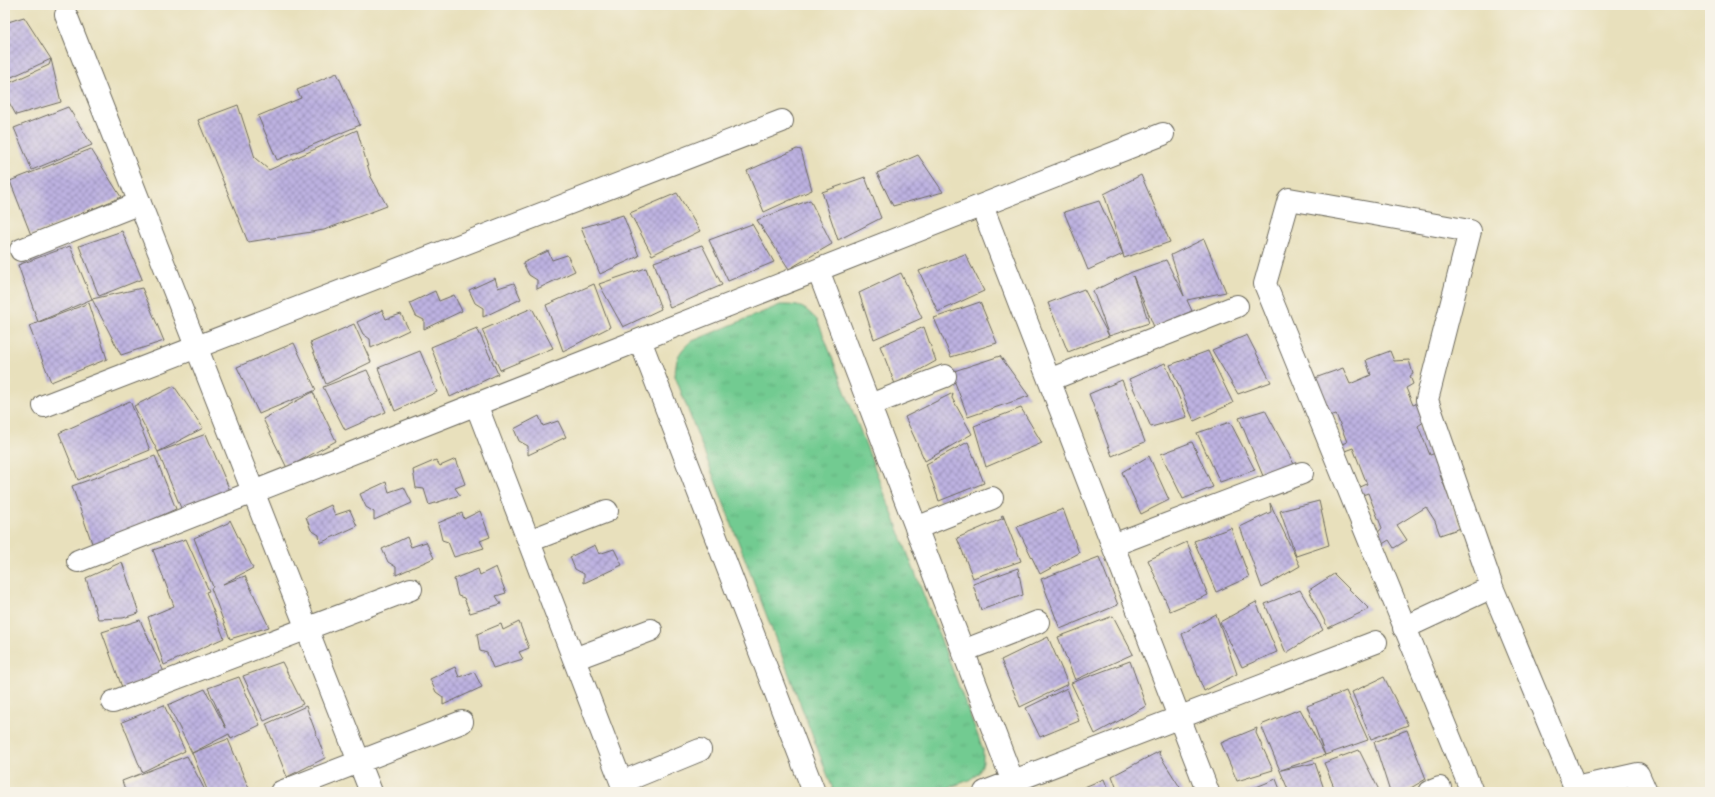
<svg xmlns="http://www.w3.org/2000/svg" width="1715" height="797" font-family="Mynerve,sans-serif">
	<defs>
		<pattern id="park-tufts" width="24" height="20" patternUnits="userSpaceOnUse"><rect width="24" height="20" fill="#72cb91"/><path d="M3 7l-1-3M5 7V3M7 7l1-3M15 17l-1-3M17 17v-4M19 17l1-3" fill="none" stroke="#63ae7d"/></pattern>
		<pattern id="building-cross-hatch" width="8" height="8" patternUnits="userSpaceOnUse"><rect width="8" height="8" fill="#bdb2e1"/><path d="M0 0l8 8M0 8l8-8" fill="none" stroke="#9a91b7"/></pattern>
	</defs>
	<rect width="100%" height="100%" fill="#f7f3e8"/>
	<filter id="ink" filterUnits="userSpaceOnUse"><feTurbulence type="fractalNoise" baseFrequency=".025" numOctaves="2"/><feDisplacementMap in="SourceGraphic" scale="8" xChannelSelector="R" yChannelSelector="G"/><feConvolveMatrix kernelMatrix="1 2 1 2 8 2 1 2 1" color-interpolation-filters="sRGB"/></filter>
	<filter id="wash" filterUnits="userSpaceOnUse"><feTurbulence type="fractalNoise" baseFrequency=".012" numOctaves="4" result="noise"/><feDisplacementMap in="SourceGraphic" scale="16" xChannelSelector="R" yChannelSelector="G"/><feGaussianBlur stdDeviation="0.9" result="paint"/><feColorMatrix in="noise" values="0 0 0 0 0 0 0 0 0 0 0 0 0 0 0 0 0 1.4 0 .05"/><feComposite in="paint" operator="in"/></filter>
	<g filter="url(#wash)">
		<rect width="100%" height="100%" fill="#e8e0bc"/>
		<path fill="url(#park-tufts)" stroke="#4e7b5e" d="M780,305C801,305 804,306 818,321L983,749V763L978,774L969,780L938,792H834L675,376C676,359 677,354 690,342Z"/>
		<g id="blocks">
			<path fill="url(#building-cross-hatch)" d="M24,17L51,59L5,80V23Z
				M51,59L61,102L16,115L5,95V85L49,65Z
				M337,73L360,125L277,160L258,116L301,98L297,90Z
				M238,105L255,158L269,170L357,130L371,177L387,206L324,230L248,242L198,120Z
				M68,107L92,145L32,170L14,128Z
				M91,149L121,197L31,235L10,181Z
				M797,149L801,150L812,190L764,212L747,171Z
				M918,155L943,192L893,206L877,173Z
				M1141,175L1170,242L1124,258L1123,254L1088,270L1064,212L1099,201L1123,254L1104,194Z
				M865,177L881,218L838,240L822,192Z
				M677,193L700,231L652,255L630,213Z
				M810,200L832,244L789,269L757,220Z
				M623,215L639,256L600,274L581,228Z
				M752,224L774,262L728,281L709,240Z
				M122,231L142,279L99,296L79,246Z
				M1204,239L1226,292L1187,300L1192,311L1154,327L1133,276L1149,323L1109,336L1093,291L1132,272L1166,260L1184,296L1171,255Z
				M702,245L722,285L670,308L654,262Z
				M70,246L92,299L142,288L164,341L121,355L92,299L38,322L18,265Z
				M548,251L552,260L567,255L575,271L537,289V280L529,275L523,263Z
				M965,254L984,291L938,312L919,271Z
				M646,268L661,309L623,327L599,284Z
				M901,273L922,318L874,339L859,293Z
				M495,278L498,288L514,283L521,299L483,317V308L475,303L469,290Z
				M594,284L610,327L563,351L546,305Z
				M1084,289L1109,336L1068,352L1048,303Z
				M435,291L439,301L454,295L462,311L424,329V320L416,316L410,303Z
				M980,302L997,343L951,357L934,318Z
				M89,303L107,359L51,382L29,326Z
				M532,308L553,348L500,370L482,330Z
				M382,310L386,319L401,314L409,330L371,348L370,339L363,334L357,322Z
				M354,324L371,362L326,384L310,343Z
				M924,327L936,361L895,384L880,346Z
				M477,328L498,374L450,397L431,347Z
				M1247,335L1271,382L1238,394L1212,350Z
				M294,343L316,390L259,414L237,367Z
				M420,351L437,392L395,411L378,368Z
				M1208,351L1233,403L1194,421L1170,365Z
				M1390,351L1394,361L1409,360L1413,374L1410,376L1413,384L1406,388L1413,405L1421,402L1429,418L1418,426L1430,455L1441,451L1448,471L1440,475L1461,528L1440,535L1435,521L1426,507L1397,525L1407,540L1394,548L1389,540L1376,548L1374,537L1382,528L1368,493L1357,497L1354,490L1367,484L1353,448L1342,452L1339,445L1347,442L1336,414L1322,419L1315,378L1343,368L1350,384L1371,375L1366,360Z
				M1000,356L1029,396L968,417L951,372Z
				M1165,363L1187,417L1151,427L1129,379Z
				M367,370L386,412L345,430L323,387Z
				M1122,380L1145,442L1112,456L1089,394Z
				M174,386L203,428L158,452L206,434L231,493L183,513L158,452L134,406Z
				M313,392L336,441L287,468L263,419Z
				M953,393L952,398L972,434L925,461L905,417Z
				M130,401L150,450L78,480L59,433Z
				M1021,408L1042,443L986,467L974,426Z
				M1265,410L1295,466L1263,476L1239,418Z
				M539,416L543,426L558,421L566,437L528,455V446L519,441L514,429Z
				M1230,422L1255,470L1220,482L1197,433Z
				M968,442L984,483L939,501L926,464Z
				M1192,442L1213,487L1183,499L1161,454Z
				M155,456L176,509L93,546L72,486Z
				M1149,456L1169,500L1141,514L1122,472Z
				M456,459L465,484L455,488L460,495L429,505L424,489L416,488L413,470L436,460L440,466Z
				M386,482L389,492L404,487L412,503L374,520V512L366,507L360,494Z
				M1319,501L1329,545L1296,556L1280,511Z
				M1270,503L1300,566L1262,588L1240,527L1271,512Z
				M331,505L335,515L350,510L357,526L320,543L319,535L311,530L306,517Z
				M1063,509L1079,553L1040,574L1017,527Z
				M480,511L490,537L480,541L484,548L454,557L448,542L442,540L438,523L462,513L464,519Z
				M1003,515L1021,561L973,578L957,538L1004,518L1001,516Z
				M230,520L253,568L223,584L245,576L269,627L230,639L211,588L213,587L194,538L228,523Z
				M1231,528L1249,577L1216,592L1194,541Z
				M407,537L411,547L426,542L434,558L396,575V567L388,562L382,549Z
				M186,539L209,591L206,592L224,638L164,665L148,617L174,606L153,550Z
				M1187,542L1208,595L1170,611L1148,560Z
				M595,545L599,554L614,549L622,565L584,583V574L575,569L570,557Z
				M1099,557L1118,605L1060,629L1041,579Z
				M122,562L139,613L123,618L98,619L86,578Z
				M496,567L506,593L496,596L501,604L470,613L464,598L458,596L454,579L478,569L480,575Z
				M1018,568L1023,595L981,610L973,584Z
				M1334,574L1369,609L1328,628L1309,590Z
				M1300,590L1323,630L1286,653L1265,604Z
				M1256,602L1277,652L1242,667L1220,622Z
				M1216,614L1237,674L1204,691L1182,634Z
				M1113,616L1133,654L1075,680L1058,637Z
				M140,620L164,672L123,690L102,632Z
				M519,622L529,648L519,652L523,659L493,668L487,653L480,651L477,634L501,624L503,630Z
				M1048,637L1068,684L1020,707L1001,660Z
				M1130,661L1146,706L1095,734L1071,683Z
				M282,662L303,704L264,721L243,676Z
				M455,667L459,677L474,672L482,687L443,705V697L436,692L430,679Z
				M239,677L260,725L231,739L229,734L192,753L228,739L250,791L208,792L192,753L168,705L205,689L226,728L208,688Z
				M1384,677L1408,725L1371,739L1352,692Z
				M1067,688L1079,721L1040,737L1026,708Z
				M1346,691L1368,740L1325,755L1281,770L1315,763L1325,792H1289L1261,725L1300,709L1325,755L1307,706Z
				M164,705L185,751L142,772L122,722Z
				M306,706L325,758L287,777L266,724Z
				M1257,728L1256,733L1273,770L1237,781L1221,743Z
				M1407,730L1426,779L1404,792H1390L1374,742Z
				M1359,750L1380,792H1336L1324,763Z
				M1160,751L1159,754L1183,792H1118L1112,776Z
				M187,756L206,792H126L122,781Z
				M1104,779L1109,792H1072Z
				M1276,779L1281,792H1244Z"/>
		</g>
	</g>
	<g filter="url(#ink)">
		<use href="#blocks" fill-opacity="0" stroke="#6d6a5e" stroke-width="1"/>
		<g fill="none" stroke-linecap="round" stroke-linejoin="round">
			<g stroke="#6d6a5e" stroke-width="24">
				<path id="minor" d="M66,15L371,792
					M982,206L1208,792
					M21,250L140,203
					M818,270L1013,782
					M640,340L814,792
					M1049,380L1237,306
					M476,404L625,792
					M870,405L945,376
					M44,406L782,121
					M916,528L992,498
					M529,541L607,511
					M1113,545L1302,473
					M78,561L1163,134
					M1404,628L1492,587
					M963,651L1038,622
					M574,659L651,630
					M113,702L411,589
					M622,782L700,750
					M1575,788L1638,774L1646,792
					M281,792L462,722
					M985,792L1376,642
					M1430,792L1440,788
					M1472,792L1265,284L1289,199L1470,231L1427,400L1492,587L1577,792"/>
			</g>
			<use href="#minor" stroke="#fff" stroke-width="22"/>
		</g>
	</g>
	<rect width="1715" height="797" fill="none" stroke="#f7f3e8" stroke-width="20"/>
</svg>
